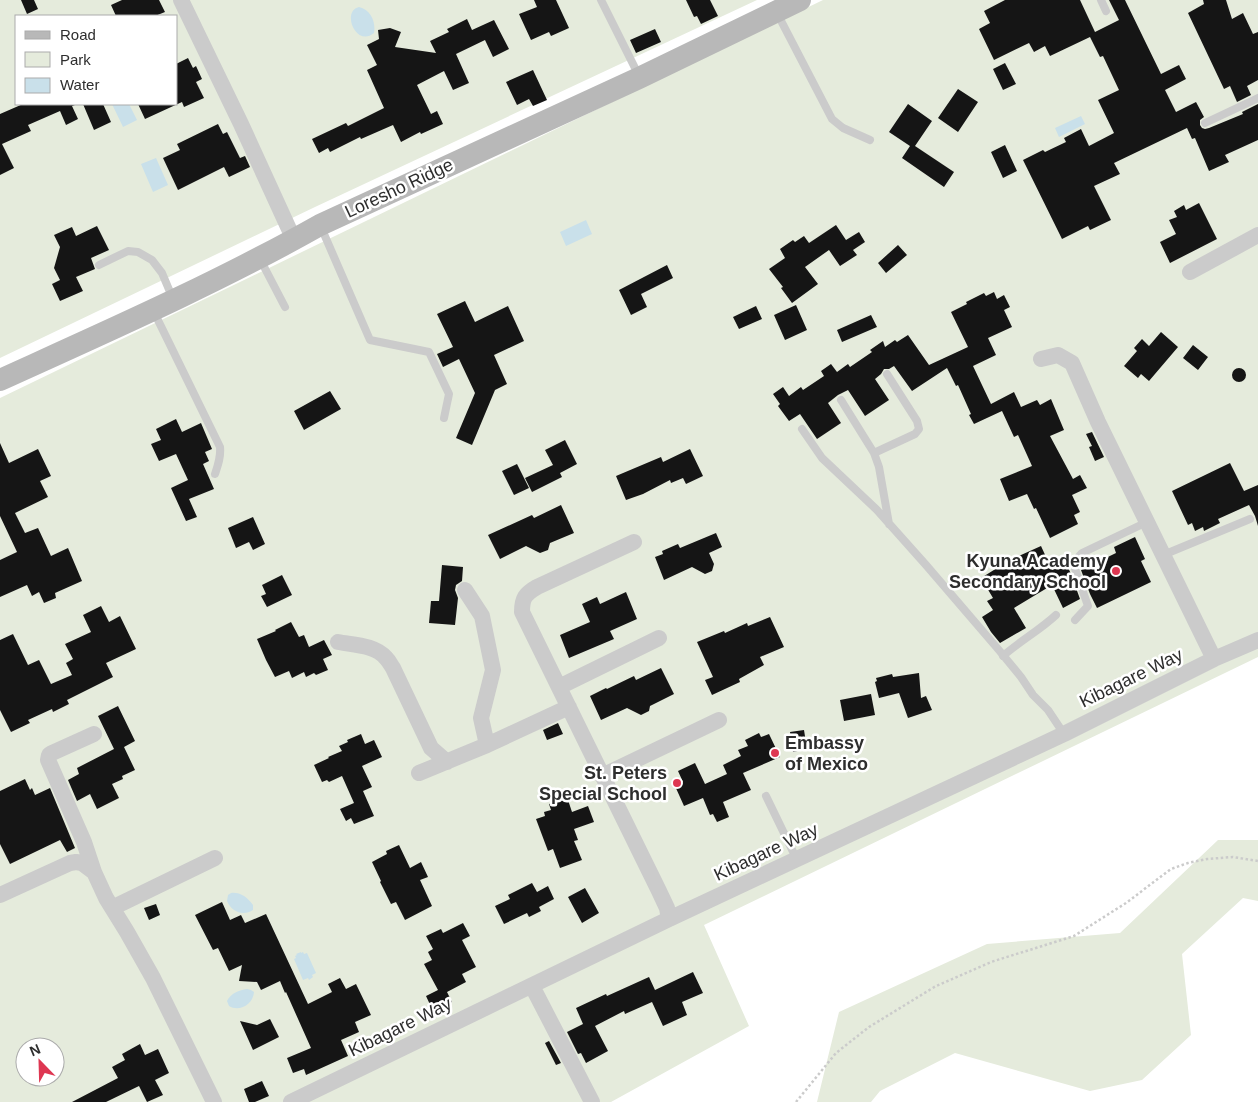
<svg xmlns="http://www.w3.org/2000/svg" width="1258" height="1102" font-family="Arial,sans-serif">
	<rect width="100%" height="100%" fill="#fff"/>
	<path fill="#e5ebdc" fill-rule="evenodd" d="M0,0H757L315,207L0,358ZM16,16H176V104H16Z
		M823,0H1258V657L704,925L749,1026L611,1102H0V398ZM25,1047H55V1077H25Z
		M1218,840H1258V901L1243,898L1182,954L1191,1035L1142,1080L1090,1091L955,1053L880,1091L871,1102H817L839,1012L987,944L1120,933Z"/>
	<path fill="#c9e0ea" d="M359,7C371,10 376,22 374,33C356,48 341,11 359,7Z
		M112,104H129L137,120L123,127Z
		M1081,116L1085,124L1059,137L1055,128Z
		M156,158L168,185L153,192L141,164Z
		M586,220L592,234L566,246L560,232Z
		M231,893C240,892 247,897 253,905V910C243,917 231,911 227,901L228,895Z
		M301,952V953L303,952L304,954L307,953L316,973L312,975L313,977L309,980L308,978L303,980L294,959L296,958L295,956L297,955L296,954Z
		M247,989L251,990L254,992C253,1005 239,1012 229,1006L227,1001C231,993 239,990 247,989Z"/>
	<path fill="#151515" d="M21,0H34L38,9L27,14Z
		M122,0H159L165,12L155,16H116L111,5Z
		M534,0H556L569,28L551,36L549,32L531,40L519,14L537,7Z
		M686,0H710L718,16L701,24L697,16L694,17Z
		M1005,0H1080L1095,32L1119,20L1109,0H1125L1161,74L1179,65L1186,79L1165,90L1176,112L1196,102L1204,117L1200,120V125L1202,128L1205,129L1209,128L1243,114L1242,112L1258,104V140L1225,155L1229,162L1209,171L1195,138L1192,139L1187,128L1114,163L1120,174L1094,186L1111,220L1090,230L1088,226L1062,239L1023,160L1043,150L1045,152L1066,142L1064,138L1081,129L1089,146L1114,133L1098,100L1119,90L1103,56L1100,57L1090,37L1050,56L1045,46L1034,52L1029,43L994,60L979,29L990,23L984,11Z
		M1203,0H1226L1232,19L1243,13L1253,34L1258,32V80L1247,86L1251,95L1237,102L1230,86L1224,89L1188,13L1204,4Z
		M467,19L472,30L494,20L509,49L493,57L485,40L456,54L469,83L453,90L444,71L417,85L431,114L437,111L443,124L421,134L420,132L401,142L393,125L361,139L360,137L330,152L328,148L319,153L312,139L346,123L348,126L384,108L367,70L377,65L367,45L379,39L378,30L390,28L401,32L395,47L436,53L430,41L449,32L447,29Z
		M655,29L661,42L636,53L630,40Z
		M188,58L193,68L196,66L202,79L196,82L204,98L184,107L182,102L145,119L138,104H176V64Z
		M1005,63L1016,84L1003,90L993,69Z
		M533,70L547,100L533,106L529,99L517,105L506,82Z
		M958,89L978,102L958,132L938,118Z
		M23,104H78L72,106L78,119L66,125L60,111L28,125L31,131L2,144L14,168L0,175V114Z
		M83,104H103L111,122L94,130Z
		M908,104L932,121L915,146L954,172L944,187L902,158L910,146L889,132Z
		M218,124L223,134L227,132L240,158L245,156L250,167L229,177L224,167L178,190L163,158L180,150L177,144Z
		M1005,145L1017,171L1003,178L991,152Z
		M1199,203L1217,239L1170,263L1160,242L1176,234L1169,220L1177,217L1174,211L1184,205L1186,210Z
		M836,225L846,240L859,232L865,242L853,250L857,255L840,266L829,250L805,267L818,284L792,303L781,288L783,287L769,269L785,258L780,249L793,240L795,242L804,236L809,243Z
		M97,226L109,250L91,258L95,269L76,277L83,291L60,301L52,284L60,280L54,268L60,247L54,235L72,227L76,236Z
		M898,245L907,255L886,273L878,263Z
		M667,265L673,278L641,294L647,307L631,315L619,290Z
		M994,292L997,299L1004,295L1010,307L1004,310L1012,327L988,338L996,355L973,366L991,404L1014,392L1021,407L1037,400L1040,405L1051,399L1064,430L1050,436L1073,479L1080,475L1087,488L1072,495L1080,512L1074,515L1078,524L1050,538L1036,508L1034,509L1027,494L1009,501L1000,479L1032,466L1018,435L1014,437L1002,411L974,424L969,415L971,414L958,385L956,386L947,368L912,391L894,366L889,369H884L881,374L875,379L889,400L865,416L848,390L838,395L828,403L841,423L817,439L800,414L789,421L778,406L780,404L773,394L783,387L789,396L801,387L803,390L824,376L821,371L831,364L837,372L848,364L850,367L872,352L870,350L883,341L885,347L895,340L897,342L908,335L929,365L968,347L951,312L967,304L966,302L984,293L986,296Z
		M465,301L475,322L508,306L524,341L494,355L507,384L495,390L472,445L456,438L475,393L459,359L443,367L437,354L453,347L437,314Z
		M796,305L807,330L785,340L774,315Z
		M756,306L762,319L739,329L733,317Z
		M871,315L877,327L842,342L837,330Z
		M1161,332L1178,347L1149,381L1141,374L1138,378L1124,366L1137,351L1134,348L1142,339L1149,346Z
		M1193,345L1208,357L1198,370L1183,358Z
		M1232 375a7 7 0 1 1 14 0a7 7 0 1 1-14 0Z
		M330,391L341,409L304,430L294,411Z
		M176,419L182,432L201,423L212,449L205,452L209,461L203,464L214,489L189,499L197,517L186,521L171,488L188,480L176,454L159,461L151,444L161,440L156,429Z
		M1092,432L1104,457L1095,461L1089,447L1092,446L1086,434Z
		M565,440L577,464L560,473L562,477L532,492L525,478L553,465L545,450Z
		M0,443L9,463L38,449L51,476L40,481L48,497L15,513L25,533L38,528L51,556L68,548L82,581L55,593L56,598L44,603L39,592L32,596L27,585L0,597V560L17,552L0,516Z
		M690,449L703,476L686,484L683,478L671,483L670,480L643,494L626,500L616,476L661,457L663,462Z
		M1230,463L1244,491L1258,485V526L1255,516L1249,505L1218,519L1220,523L1204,531L1203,527L1195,531L1192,523L1188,525L1172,491Z
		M517,464L529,488L514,495L502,471Z
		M561,505L574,533L550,543L548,550L540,553L526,546L500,559L488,535L532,515L534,518Z
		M253,517L265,544L253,550L249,542L236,548L228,528Z
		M716,533L722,547L709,553L714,564L712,571L705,574L692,567L664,580L655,557L663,554L662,551L678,544L680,548Z
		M1135,537L1145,559L1141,561L1151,582L1097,608L1090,594L1081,570L1116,553L1114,547Z
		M1041,546L1052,570L1066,563L1071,574L1080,599L1063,608L1052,585L1014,608L1026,628L1000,643L991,632L982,617L993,610L987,601L993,598L981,578L1010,560Z
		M442,565L463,567L462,581L456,585L455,590L458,598L455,625L429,623L431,601H439Z
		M282,575L292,595L267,607L261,596L266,594L262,585Z
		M626,592L637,619L610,631L614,639L569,658L560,635L590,622L582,604L597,597L600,604Z
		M101,606L109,622L120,616L136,649L106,663L113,677L67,700L69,704L53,712L52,709L28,720L30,723L11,732L0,710V640L13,634L28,665L39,660L51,684L72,675L66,663L73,659L65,644L91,632L83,615Z
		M770,617L784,647L760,657L764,665L739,679L740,682L712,695L705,680L713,677L697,642L724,631L725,633L747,623L748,626Z
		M291,622L299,637L304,635L309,647L324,640L332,655L323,659L328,670L316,675L314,673L306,677L304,672L292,678L289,671L275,677L266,660L257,639L276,631L275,630Z
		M661,668L674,694L650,706L649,711L641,715L627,708L601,720L590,696L606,688L607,689L634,676L636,680Z
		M919,673L921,698L926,696L932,710L908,718L899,693L879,698L875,682L877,681L876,678L892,674L893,677Z
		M871,694L875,715L844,721L840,700Z
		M118,706L135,741L124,747L135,770L122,776L123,779L112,784L119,798L97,809L90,794L77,801L68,780L79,774L77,768L114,749L98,716Z
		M558,723L563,734L547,740L543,730Z
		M804,730L807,749L793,752L790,732Z
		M759,733L761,737L769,734L780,757L743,773L751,790L723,802L729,817L717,822L713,814L710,815L703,798L684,806L675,786L683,782L678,771L695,763L705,784L727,774L723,765L741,756L738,750L748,746L745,740Z
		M361,734L365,744L374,740L382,757L362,766L372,787L363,791L374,816L354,824L351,818L346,821L340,809L354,803L342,776L329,782L327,780L322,782L314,765L329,758L328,757L342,751L339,746L348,742L347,740Z
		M25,779L30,790L32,788L35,795L50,788L75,848L67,852L60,840L10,864L0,844V791Z
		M563,799L564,802L568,800L572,812L588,806L594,822L574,829L578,840L574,841L582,860L560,868L553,849L548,851L536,819L545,816L544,812L551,810L549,804Z
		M399,845L410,868L421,862L428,877L420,880L432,906L405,920L396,902L391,904L380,882L381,881L372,862L387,854L386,851Z
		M532,883L537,892L548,886L554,899L539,907L541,911L529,917L527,913L504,924L495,906L510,899L508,895Z
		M585,888L599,913L582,923L568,897Z
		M222,902L230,920L241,915L245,923L266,914L308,1004L332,992L328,984L340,978L346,989L356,984L371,1015L355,1022L359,1032L341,1040L348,1056L306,1075L304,1069L293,1073L287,1058L311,1048L286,992L285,993L280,981L261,990L257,982L239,981L242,965L229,971L218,948L213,950L195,915Z
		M156,904L160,915L149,920L144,908Z
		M463,923L470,936L462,940L476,967L462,974L466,982L447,992L452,1002L433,1011L426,996L438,990L424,964L432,960L428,952L433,949L426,936L441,929L443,933Z
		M693,972L703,993L682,1002L687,1015L663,1026L652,1002L625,1014L624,1011L595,1026L608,1051L586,1063L581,1053L578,1054L567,1032L583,1024L576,1008L606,994L607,996L649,977L655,990Z
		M270,1019L279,1037L253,1050L240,1021L257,1025Z
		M549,1041L561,1063L556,1065L545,1043Z
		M140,1044L145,1055L158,1049L169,1073L155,1080L163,1095L147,1102L139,1086L106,1102H72L118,1078L112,1067L125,1060L122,1054Z
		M262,1081L269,1096L255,1102H249L244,1089Z"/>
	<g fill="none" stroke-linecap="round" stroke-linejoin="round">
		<path stroke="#cbcbcb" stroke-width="2.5" stroke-dasharray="2.5 2.5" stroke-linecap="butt" d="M796,1102L836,1053L869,1027L936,986L991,962L1074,936L1126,903L1171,869L1188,863L1207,859L1233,857L1258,861"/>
		<path stroke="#cbcbcb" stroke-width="8" d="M601,0L639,76
			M1101,0L1106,11
			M777,13L832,119L843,128L870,140
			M1205,123L1258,98
			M321,227L370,340L429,352L449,394L444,418
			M260,259L285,307
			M99,265L128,251L138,252L152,260L162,273L173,299
			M154,312L220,447C221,457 218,465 215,474
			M841,400L874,453L879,467L889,524
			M802,429L822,458L877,510L926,565L998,649L1021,677L1033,695L1048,710L1064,734
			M874,453L915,434L919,429L917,421L887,374
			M1163,555L1250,519
			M1075,620L1088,606L1073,563L1082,553L1147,522
			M1003,656C1020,641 1040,630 1056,615
			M766,796L797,860"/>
		<path stroke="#cbcbcb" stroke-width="16" d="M181,0L241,124L294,240
			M1190,272L1258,235
			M1041,359L1058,355L1072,363L1098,422L1214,659
			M634,542L537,587C525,594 522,598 522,612L659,891L667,908L669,919
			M465,590L482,616L493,670L481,718L487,745
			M338,642C354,645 375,645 386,658C389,661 391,665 393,668L431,748L447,762
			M559,687L659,638
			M94,734L52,753L49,755L48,760L84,842L94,872
			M419,773L487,745L569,707
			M602,776L719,720
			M0,895L70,863L76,862L82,863L94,872L106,898L127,932L153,978L214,1102
			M112,908L215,858
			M532,986L592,1102
			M291,1102L669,919L1064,734L1214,659L1258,640"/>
		<path stroke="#b8b8b8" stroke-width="22" d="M0,380C108,331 217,283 320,225L639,78L800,0"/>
	</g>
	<g fill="#de3752" stroke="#fff" stroke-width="2">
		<circle cx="1116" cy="571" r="5"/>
		<circle cx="775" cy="753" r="5"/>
		<circle cx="677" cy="783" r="5"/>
	</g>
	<g text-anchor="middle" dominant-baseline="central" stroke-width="5" stroke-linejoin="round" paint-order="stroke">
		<g font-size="18" fill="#2e2e2e" stroke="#fff">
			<text transform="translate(399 188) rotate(-25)">Loresho Ridge</text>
			<text transform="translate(1131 678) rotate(-26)">Kibagare Way</text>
			<text transform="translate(766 852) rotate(-25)">Kibagare Way</text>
			<text transform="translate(400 1027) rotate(-26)">Kibagare Way</text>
		</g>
		<g font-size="18" font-weight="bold" fill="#2e2e2e" stroke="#fff" text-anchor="end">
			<text x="1106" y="561">Kyuna Academy<tspan x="1106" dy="21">Secondary School</tspan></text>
			<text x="785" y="743" text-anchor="start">Embassy<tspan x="785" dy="21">of Mexico</tspan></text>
			<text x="667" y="773">St. Peters<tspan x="667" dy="21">Special School</tspan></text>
		</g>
	</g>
	<rect x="15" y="15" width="162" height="90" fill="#ffffff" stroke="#ababab"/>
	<rect x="25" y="31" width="25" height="8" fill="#b8b8b8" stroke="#ababab"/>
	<text x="60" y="40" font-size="15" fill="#2e2e2e">Road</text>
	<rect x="25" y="52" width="25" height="15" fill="#e5ebdc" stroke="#ababab"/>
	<text x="60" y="65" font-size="15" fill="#2e2e2e">Park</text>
	<rect x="25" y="78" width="25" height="15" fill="#c9e0ea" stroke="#ababab"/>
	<text x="60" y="90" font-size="15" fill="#2e2e2e">Water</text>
	<g transform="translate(40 1062) rotate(337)"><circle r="24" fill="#ffffff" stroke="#ababab"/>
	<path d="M0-4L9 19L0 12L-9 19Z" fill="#de3752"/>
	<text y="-8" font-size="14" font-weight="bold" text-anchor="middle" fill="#2e2e2e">N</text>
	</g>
</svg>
